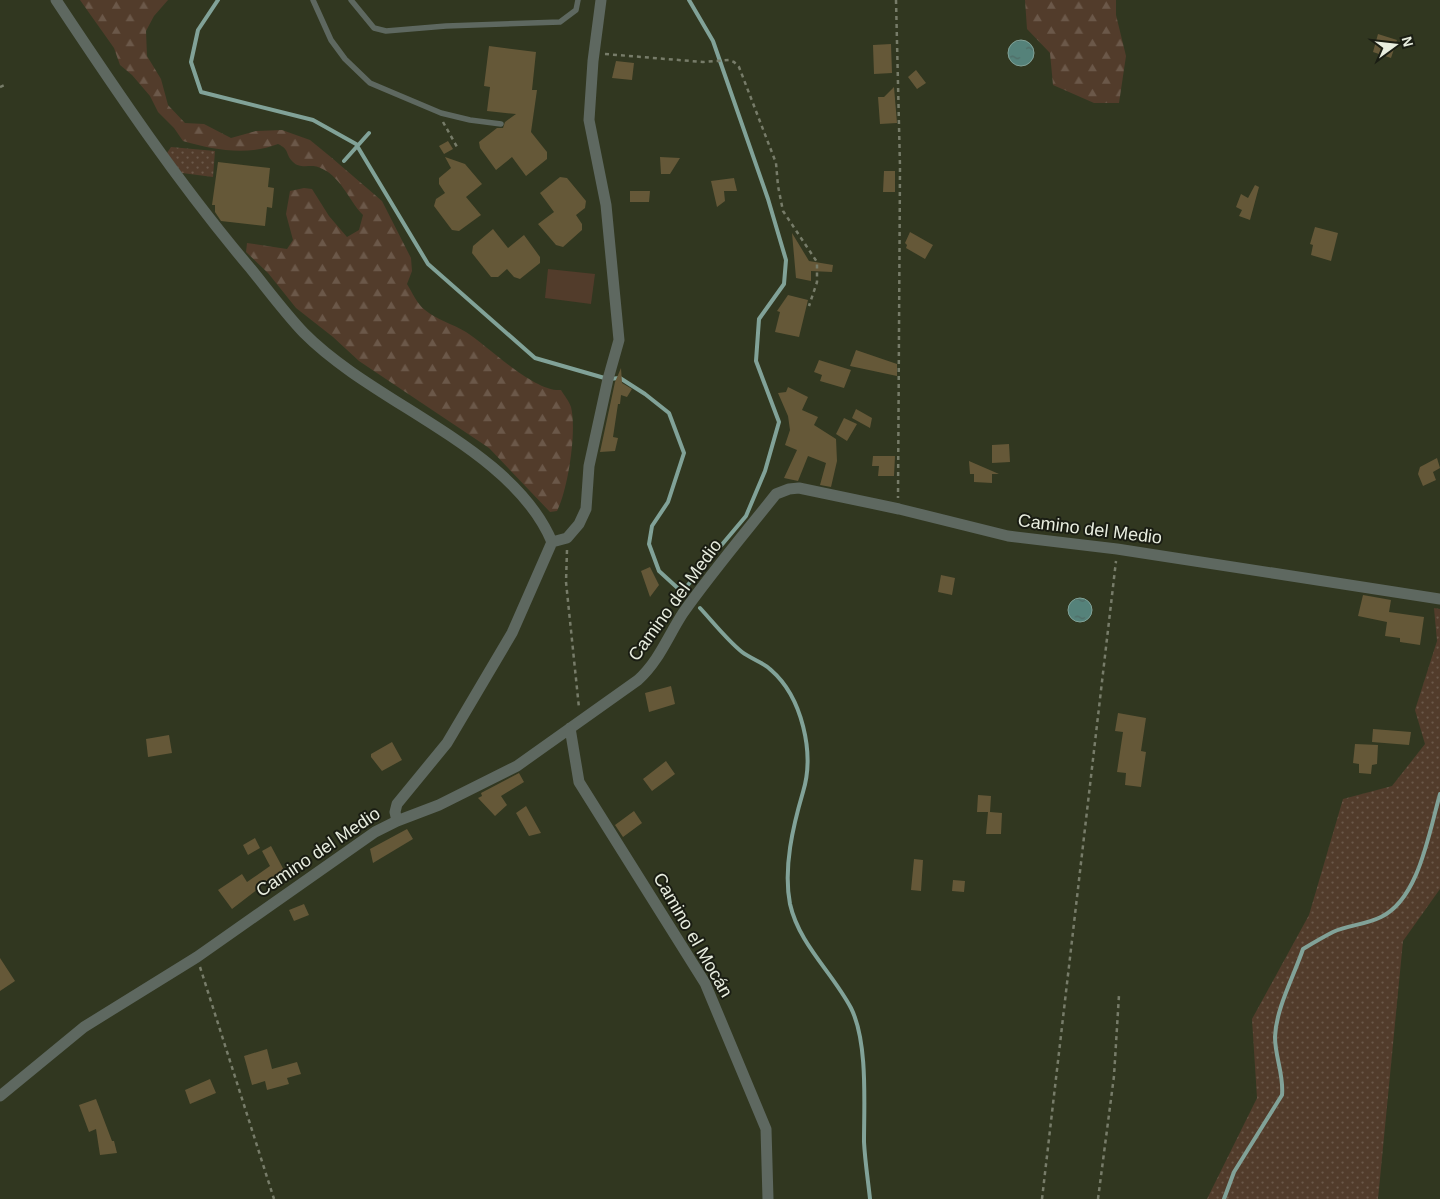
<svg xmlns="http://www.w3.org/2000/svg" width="1440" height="1199" font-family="Arial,sans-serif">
	<defs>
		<pattern id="grass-dots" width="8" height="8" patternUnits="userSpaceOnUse" patternTransform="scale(1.25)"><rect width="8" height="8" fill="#523c2b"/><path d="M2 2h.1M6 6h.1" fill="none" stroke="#6b5849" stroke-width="1.8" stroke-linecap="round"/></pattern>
		<pattern id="forest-firs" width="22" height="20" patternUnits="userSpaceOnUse" patternTransform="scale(1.25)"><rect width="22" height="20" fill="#523c2b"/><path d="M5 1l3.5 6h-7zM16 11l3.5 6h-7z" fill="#6b5849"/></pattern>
		<pattern id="water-ripples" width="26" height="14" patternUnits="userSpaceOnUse" patternTransform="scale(1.25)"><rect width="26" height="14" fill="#55827a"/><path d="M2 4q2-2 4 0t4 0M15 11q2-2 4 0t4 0" fill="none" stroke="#4f6a64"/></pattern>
	</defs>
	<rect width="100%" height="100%" fill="#313720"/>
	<path fill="url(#grass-dots)" d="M171,147L215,151L213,177L182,173L167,153Z
		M1434,608L1440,609V889L1403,941L1378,1199H1207L1257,1098L1252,1019L1309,915L1343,799L1392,786L1425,744L1415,710L1437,641Z"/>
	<path fill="url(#forest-firs)" d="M80,0H168L154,16L146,31L147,56L161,79L168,105L185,123L204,124L231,138L256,131L282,130L310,140L332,158L382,201L411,258L412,271L407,284C412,292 417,304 425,310C437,320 453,324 466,332C489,347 534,392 561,390C564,395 569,401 571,407C577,431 568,490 557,511L550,512L489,448L359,361L333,337L296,308L268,273L246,252L247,243L287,249L293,240L286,214L290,191L304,188L312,189L329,216L347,237L359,230L363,215C348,200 341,175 318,167C310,164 300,170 292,161C285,153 290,150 278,144C247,156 214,150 183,141L174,128L158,112L150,96L132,75L120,65L114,48Z
		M1025,0H1116V15L1126,56L1119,103H1094L1053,85L1050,53L1027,29Z"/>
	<path fill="#523c2b" d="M548,269L595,274L591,304L545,298Z"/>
	<path fill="url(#water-ripples)" stroke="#81a298" d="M1008 53a13 13 0 1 1 26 0a13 13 0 1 1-26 0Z
		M1068 610a12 12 0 1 1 24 0a12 12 0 1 1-24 0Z"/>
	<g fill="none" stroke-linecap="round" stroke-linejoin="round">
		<path stroke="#81a298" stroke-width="4" d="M218,0L198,30L191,62L201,92L313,120L356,144L428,264L535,358L608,379L620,378L645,394L669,413L684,453L668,502L652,526L649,544L659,571L682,592L746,516L765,471L779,422L756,361L759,319L784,284L786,260L768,199L713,41L689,0
			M344,161L369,133
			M700,608C713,622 727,640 742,652C751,659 763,662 771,670C802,697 815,753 803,792C793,826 783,868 790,904C799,944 832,972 851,1008C868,1042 864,1104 864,1142C865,1161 868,1180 870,1199
			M1224,1199L1234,1172L1282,1095C1284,1075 1275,1057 1275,1037C1276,1008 1294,976 1303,949C1313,943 1323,937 1333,932C1348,925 1365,925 1381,917C1419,899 1429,832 1440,794"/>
	</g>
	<path fill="#655838" d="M1378,34L1397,40L1391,58L1373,52Z
		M891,44L892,73L874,74L873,45Z
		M489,46L536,52L532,90H537L531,132L547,152V159L526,176L512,157L496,170L480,148L479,142L497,128H503L505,122L516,114L487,111L490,87L484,86Z
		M616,61L634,63L632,80L612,78Z
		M916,70L926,83L917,89L908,77Z
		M894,87L897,123L880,124L878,97H884Z
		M448,141L453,149L444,154L439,146Z
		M445,157L465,164L482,184L466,197L481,215L459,231L452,230L434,206L436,199L445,193L439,184V178L451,168Z
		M660,157L680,158L670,174H661Z
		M218,162L270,168L268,187L274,188L272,208L267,207L265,226L221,221L215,212V205H212Z
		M884,171H895V192H883Z
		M560,177L567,178L586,201L585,208L576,215L582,224V230L563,247L556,245L538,224L554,212L540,193Z
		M734,178L737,191H724L725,201L717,207L711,181Z
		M1255,185L1259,187L1250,220L1239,216L1242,210L1236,207L1241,194L1248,198Z
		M630,191H650L649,202H630Z
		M1315,227L1338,233L1331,261L1311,255L1313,245L1310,244Z
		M493,229L508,248L524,235L540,257V263L520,279L514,277L507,269L498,277H491L472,253L473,246Z
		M910,232L933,245L925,259L906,248L907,245L905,243Z
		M792,233L809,261L833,265L832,272L811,271V281L796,278Z
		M788,295L808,300L799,337L775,332L780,312L777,311Z
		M856,350L897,364V376L850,366Z
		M819,360L851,370L844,388L820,381L822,375L814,372Z
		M621,368L622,383L632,389L627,397L621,395L620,404H618L613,437L618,438L615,451L600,452L615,382Z
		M788,387L808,397L802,410L818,417L814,425L836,439L837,461L831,487L820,485L826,463L808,456L798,481L784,478L797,450L785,445L790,430L788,416L778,393L786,392Z
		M856,409L872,418L870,428L852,418Z
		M844,418L857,424L847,441L836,434Z
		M1009,444L1010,462L992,463V445Z
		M873,456H895L894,476H878L879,466H872Z
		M1437,458L1440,468L1433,472L1436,480L1423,486L1418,474L1420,467Z
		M969,461L999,474H992V483L974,482V474H970Z
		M650,567L659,585L650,597L641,571Z
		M941,575L955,578L952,595L938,592Z
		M1363,595L1391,600L1389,612L1424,617L1420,645L1400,642V638L1385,636L1387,622L1358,616Z
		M671,686L675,704L649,712L645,693Z
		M1118,713L1146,718L1141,751L1146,752L1141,787L1125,785L1126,773L1117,772L1123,732L1115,731Z
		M1373,729L1411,732L1409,745L1372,742Z
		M169,735L172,753L148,757L146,739Z
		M392,742L402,760L382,771L371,757V754Z
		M1355,744L1378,745L1377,764L1372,765L1371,774L1359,773V764L1353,763Z
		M666,761L675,774L652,791L643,779Z
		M519,773L524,782L501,796L507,805L495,816L478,798L482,796L481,793Z
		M978,795L991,796L990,812L1002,813L1001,834H986L988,812H977Z
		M526,806L541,833L529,836L516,813Z
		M634,811L642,823L623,837L615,825Z
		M407,829L413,839L373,863L370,849Z
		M255,838L260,848L248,855L243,845Z
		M271,846L285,872L275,876L232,909L218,890L242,874L247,882L270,866L262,851Z
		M914,859L923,860L921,891L911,890Z
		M953,880L965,881L964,892L952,891Z
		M304,904L309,915L294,921L289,910Z
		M0,958L15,981L0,991Z
		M267,1049L272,1069L297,1062L301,1074L287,1078L289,1084L267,1090L265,1081L252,1085L244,1056Z
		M210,1079L216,1093L190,1104L185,1090Z
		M96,1099L112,1141H114L117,1153L100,1155L96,1129L89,1132L79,1105Z"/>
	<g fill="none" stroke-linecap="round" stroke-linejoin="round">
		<path stroke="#777c69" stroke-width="2.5" stroke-dasharray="4 4" stroke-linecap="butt" d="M896,0L900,167L898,498
			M605,54L703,62L729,60L734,62L739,67L776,163L778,186L783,211L817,262V282L809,306
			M0,87L7,84
			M443,122L457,147
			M567,550L566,582L579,708
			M200,967L274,1199
			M1042,1199L1116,561
			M1098,1199L1114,1076L1119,995"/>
		<path stroke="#5e6860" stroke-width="5.5" d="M313,0L331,40L345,59L370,83L441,113L470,120L501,124
			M351,0L374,28L386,31L446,26L560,22L576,10L578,0"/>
		<path stroke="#5e6860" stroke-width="11" d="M56,0C117,92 179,184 251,269C268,290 285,313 304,333C375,405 512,447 552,542L512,633L447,743L397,804L395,812L397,821
			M552,542L567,538L579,524L586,509L589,466L608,379L619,340L606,205L589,120L593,61L601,0
			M570,728L579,782L705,983L766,1129L768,1199
			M0,1096L84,1027L197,957L375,832L397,821L439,805L517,766L638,680C659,661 668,636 683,613C712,572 745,533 776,494L789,489L799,488L899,509L1008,536L1117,549L1440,599"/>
	</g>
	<g text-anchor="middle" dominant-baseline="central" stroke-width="4" stroke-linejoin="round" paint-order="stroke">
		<g font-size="18" fill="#e8eddf" stroke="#1a1d13">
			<text transform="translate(1090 529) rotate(7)">Camino del Medio</text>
			<text transform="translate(675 600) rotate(-54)">Camino del Medio</text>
			<text transform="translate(318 852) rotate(-34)">Camino del Medio</text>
			<text transform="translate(693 935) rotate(60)">Camino el Mocán</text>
		</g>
	</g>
	<g transform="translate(1395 45) rotate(75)" stroke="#1a1d13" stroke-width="4" paint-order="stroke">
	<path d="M0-4L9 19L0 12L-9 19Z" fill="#e8eddf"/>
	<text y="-8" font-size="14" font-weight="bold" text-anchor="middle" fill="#e8eddf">N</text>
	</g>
</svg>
